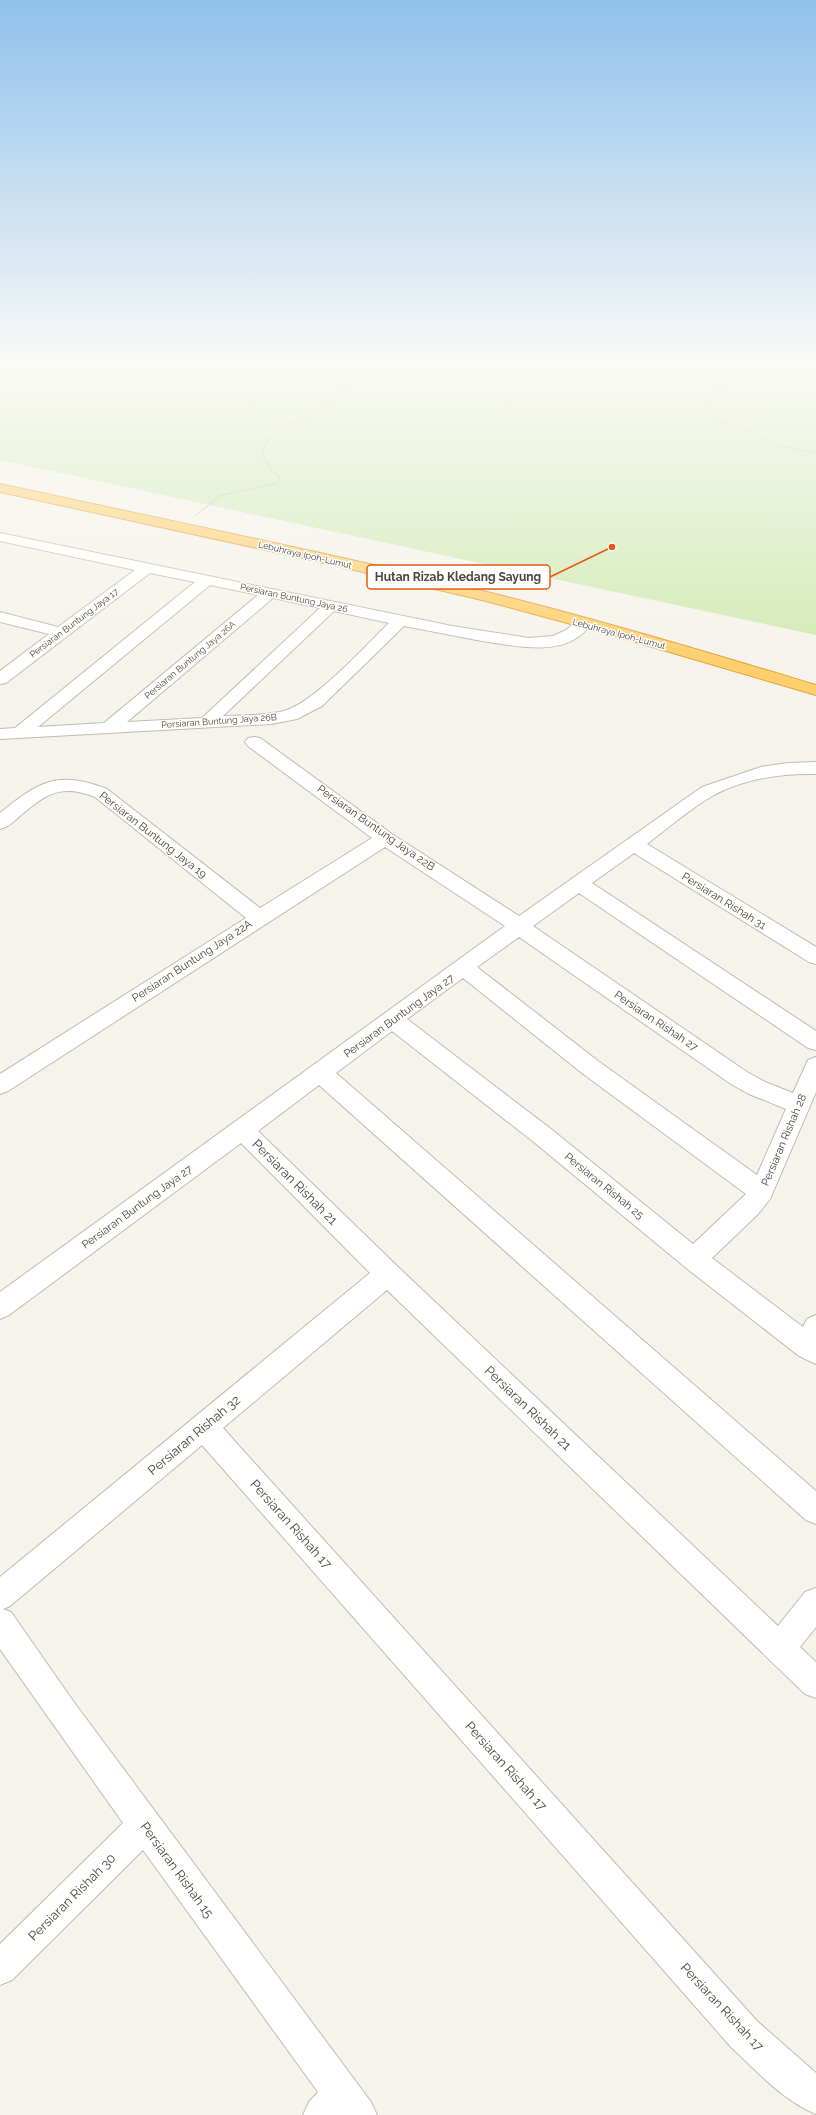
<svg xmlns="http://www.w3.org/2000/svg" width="816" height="2115" font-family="Raleway,sans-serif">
	<rect width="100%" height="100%" fill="#f6f3ec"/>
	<path fill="#d2eab5" d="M0,368H816V635L0,460Z"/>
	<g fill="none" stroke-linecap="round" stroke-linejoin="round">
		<g stroke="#c2bbae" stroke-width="2">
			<path id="minor" d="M0,533L452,626L529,638L553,636L566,630L577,621H589L591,624C567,659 517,646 482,641C456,636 430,631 404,626L322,706L297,719L271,724L0,739V729L15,728L195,582L150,573L6,683L0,684V671L49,634L0,622V612L58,627L135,570L0,541ZM210,585L258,595L104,723L38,727ZM273,598L320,608L202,718L127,722ZM334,611L389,623C365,646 314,703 284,711C265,716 243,715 223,716Z
				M254,737L260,738L392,834L519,916L702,787L761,767L788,763L816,762V774C782,773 744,779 714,795C691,808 668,828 647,844L816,947V964L809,962L634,853L592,883L816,1031V1050L808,1048L579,893L533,926L747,1072L765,1082L793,1093L808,1060L816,1057V1092L770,1199L758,1214L712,1258L803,1327L807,1319L816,1315V1364L799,1356L685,1267L535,1143L392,1031L336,1073L816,1491V1524L806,1520L319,1085L258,1131L397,1266L778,1626L805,1592L816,1588V1627L800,1647L816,1662V1698L805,1694L387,1290L223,1428L757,2021L816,2073V2114C783,2101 757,2071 731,2047L202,1445L10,1606L3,1609L11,1612L73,1701L371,2102L377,2115H303L309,2102L318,2092L143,1850L12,1980L0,1985V1944L123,1823L0,1649V1577L370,1273L241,1143L9,1315L0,1319V1292L505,926L385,847L8,1091L0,1094V1074L246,918L95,797C61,784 47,793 21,815C14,821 9,827 0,829V813C39,781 58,770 107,789L260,908L372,838L248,746L245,742L248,738ZM519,937L731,1084L749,1094L786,1109L757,1175L598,1061L477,967ZM463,978L582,1073L746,1194L693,1244L551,1129L407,1019Z"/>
		</g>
		<g stroke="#e0a43c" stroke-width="2">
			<path id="highway" d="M0,484C165,520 331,553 495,594C603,621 709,653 816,685V695L608,634L486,601L307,559L0,492Z"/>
		</g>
		<path stroke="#c4b79f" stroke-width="1.5" stroke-dasharray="1 1" stroke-linecap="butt" d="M735,368L734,381L709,393L706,409L717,420L756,432L761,439L782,446L816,453
			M196,515L220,496L277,483L280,477L271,470L263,456C266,428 291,427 310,416C322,410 335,399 344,388C348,382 349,375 352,368"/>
		<use href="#minor" fill="#fff" fill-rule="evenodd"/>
		<use href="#highway" fill="#ffcf6e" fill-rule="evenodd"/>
	</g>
	<linearGradient id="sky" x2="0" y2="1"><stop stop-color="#8fc1ec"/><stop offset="0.55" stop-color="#fbfaf6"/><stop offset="1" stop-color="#fbfaf6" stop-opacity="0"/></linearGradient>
	<rect width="816" height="664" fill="url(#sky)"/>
	<g text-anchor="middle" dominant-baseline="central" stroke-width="3" stroke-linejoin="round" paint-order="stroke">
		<g font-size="9" fill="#4b4439" stroke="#fff">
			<text transform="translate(305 555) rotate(13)">Lebuhraya Ipoh-Lumut</text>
			<text transform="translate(294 598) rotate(12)">Persiaran Buntung Jaya 26</text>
			<text transform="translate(74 623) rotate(-37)">Persiaran Buntung Jaya 17</text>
			<text transform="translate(619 634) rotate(15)">Lebuhraya Ipoh-Lumut</text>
			<text transform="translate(190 660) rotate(-40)">Persiaran Buntung Jaya 26A</text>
			<text transform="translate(219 721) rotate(-4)">Persiaran Buntung Jaya 26B</text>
		</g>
		<g font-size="11" fill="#4b4439" stroke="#fff">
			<text transform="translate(376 828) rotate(35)">Persiaran Buntung Jaya 22B</text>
			<text transform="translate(153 835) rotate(38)">Persiaran Buntung Jaya 19</text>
			<text transform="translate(724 901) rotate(32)">Persiaran Rishah 31</text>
			<text transform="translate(192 961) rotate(-33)">Persiaran Buntung Jaya 22A</text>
			<text transform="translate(399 1016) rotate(-36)">Persiaran Buntung Jaya 27</text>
			<text transform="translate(656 1021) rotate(34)">Persiaran Rishah 27</text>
			<text transform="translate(784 1140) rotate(-67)">Persiaran Rishah 28</text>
			<text transform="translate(604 1186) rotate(39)">Persiaran Rishah 25</text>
			<text transform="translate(137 1207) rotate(-36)">Persiaran Buntung Jaya 27</text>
		</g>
		<g font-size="13" fill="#4b4439" stroke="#fff">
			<text transform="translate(295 1182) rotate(45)">Persiaran Rishah 21</text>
			<text transform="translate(528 1408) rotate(44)">Persiaran Rishah 21</text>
			<text transform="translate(194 1435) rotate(-40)">Persiaran Rishah 32</text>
			<text transform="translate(291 1524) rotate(48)">Persiaran Rishah 17</text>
			<text transform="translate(506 1766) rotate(48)">Persiaran Rishah 17</text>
			<text transform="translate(177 1870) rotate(54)">Persiaran Rishah 15</text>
			<text transform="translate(72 1897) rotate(-45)">Persiaran Rishah 30</text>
			<text transform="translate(722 2007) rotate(47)">Persiaran Rishah 17</text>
		</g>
	</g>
	<path fill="none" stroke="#e8590c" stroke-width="1.5" d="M612 547L550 577"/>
	<circle fill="#e8590c" stroke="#fff" stroke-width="1.5" cx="612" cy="547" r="4"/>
	<rect fill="#fff" stroke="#e8590c" stroke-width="1.5" x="367" y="565" width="183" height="24" rx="4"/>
	<g font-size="12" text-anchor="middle" font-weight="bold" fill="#4b4439">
		<text x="458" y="581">Hutan Rizab Kledang Sayung</text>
	</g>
</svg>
